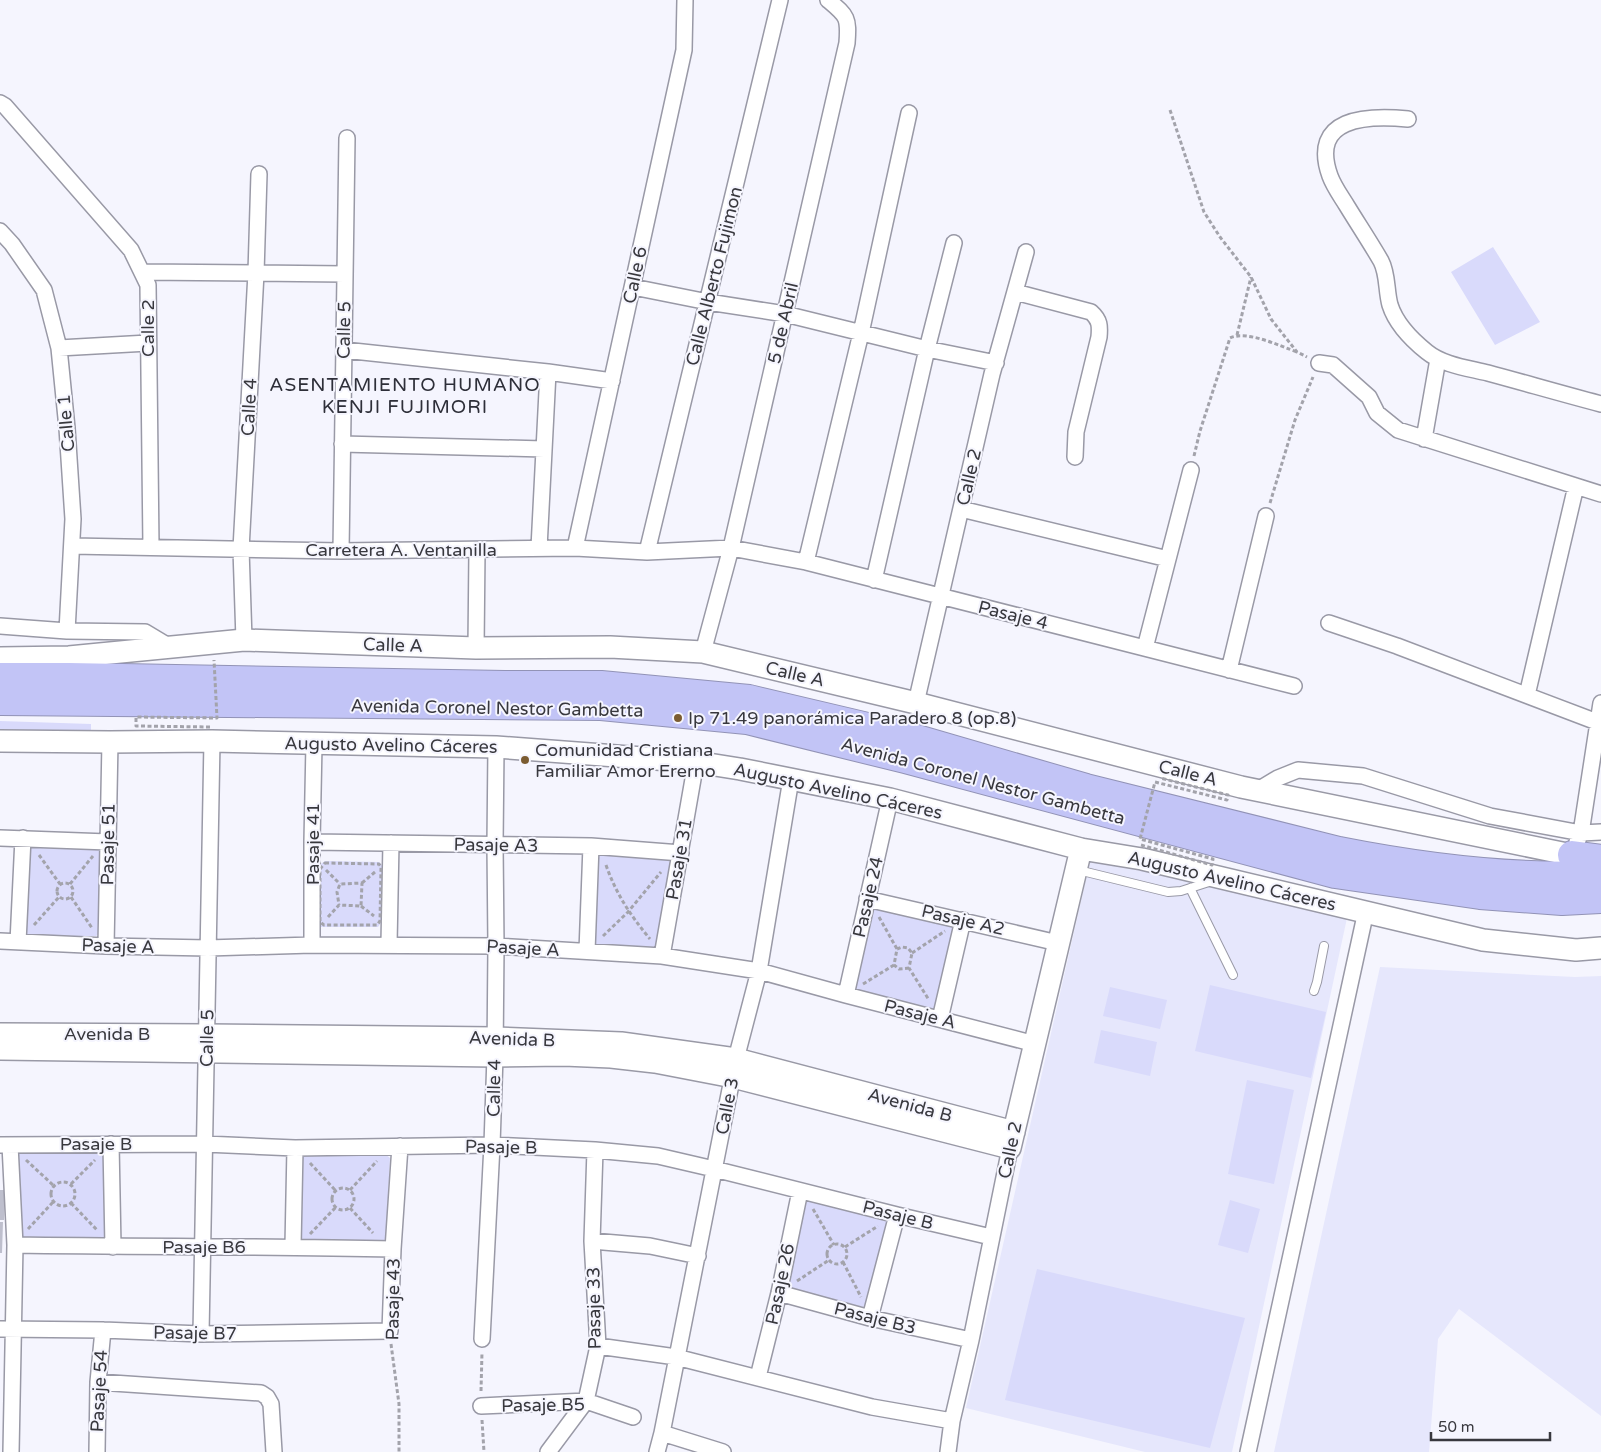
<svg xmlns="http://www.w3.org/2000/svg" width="1601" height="1452" font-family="'Varela Round',sans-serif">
	<rect width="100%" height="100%" fill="#f5f5fe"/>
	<path fill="#e6e7fc" d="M1091,857L1347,918L1232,1452H1145L966,1408Z
		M1380,967L1575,977L1601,976V1416L1459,1309L1438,1339L1429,1452H1274Z"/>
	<path fill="#d9dafb" d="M1493,247L1540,322L1495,345L1451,272Z
		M0,721L91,724V731L0,730Z
		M32,847H101L102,932L96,936H28L25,934L29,850Z
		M601,852L674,857L660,948L592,945L596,854Z
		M325,861L379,862L383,866V920L378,927H318V866Z
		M872,907L952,923L956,932L937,1007L930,1010L859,994L854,986Z
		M1210,985L1326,1012L1311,1078L1195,1051Z
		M1110,987L1167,1000L1160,1029L1103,1016Z
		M1101,1030L1157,1042L1150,1076L1094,1063Z
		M1247,1080L1294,1090L1274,1184L1228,1174Z
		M15,1150H99L104,1154L106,1236L102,1239L18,1238Z
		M303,1152L384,1153L390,1158L386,1238L382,1242L302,1240L298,1236L299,1157Z
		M809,1197L889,1218L868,1304L863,1307L791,1289L788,1285L805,1200Z
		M1230,1200L1260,1209L1248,1253L1218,1245Z
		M1037,1269L1245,1318L1210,1448L1005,1400Z"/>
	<path fill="#bebfcd" d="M0,1190H5L4,1220H0Z
		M0,1222H3L2,1253H0Z"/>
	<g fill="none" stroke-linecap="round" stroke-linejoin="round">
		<g stroke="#9999a6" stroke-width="10">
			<path id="lane" d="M1078,870L1168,892L1181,891L1212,881
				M1190,888L1233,975
				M1314,991L1317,982L1324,946"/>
		</g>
		<g stroke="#9999a6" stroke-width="18">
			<path id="street" d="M0,103L5,106L131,250L148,285L151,547
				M1408,119C1367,115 1309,117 1330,176C1334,187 1341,196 1347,206C1358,224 1370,242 1381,261C1388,274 1386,291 1390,305C1396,324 1412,340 1427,352C1443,365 1468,368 1488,373C1525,383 1563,394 1601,404
				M0,231L12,244L44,290L59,348L67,428L73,519L67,631
				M142,272L345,274
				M633,287L708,302L785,314L927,349L996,363
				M1015,292L1091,312C1100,320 1100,326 1099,337L1076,432L1075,457
				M59,348L148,343
				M344,350L548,372L612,381
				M1319,363L1333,365L1369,397L1377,413L1398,430L1601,494
				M1424,439L1438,359
				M342,444L544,449
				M961,509L1168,559
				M72,546L341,551L575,548L647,552L731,548L806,562L1294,686
				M539,548L548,372
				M575,548L684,50L685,0
				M341,551L347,138
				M647,552L780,0
				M806,562L861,333L909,113
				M874,580L927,349L954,243
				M1329,623L1397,646L1597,722H1601
				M0,626L67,631L145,632L170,647
				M244,640L241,549L256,273L259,174
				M476,648L477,550
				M1145,648L1191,470
				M703,652L731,548L847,43C849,17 847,16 828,0
				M1229,670L1266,516
				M1527,695L1576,486
				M916,703L992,374L1026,252
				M1258,790L1278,778L1298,770L1363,776L1490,816L1581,833L1601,832
				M0,838L108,842
				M312,842L591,846L681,853
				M1577,842L1581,833L1601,703
				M867,899L1058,943
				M0,941L106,946L208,948L312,945L496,946L662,956L759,971L846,995L1035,1044
				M18,942L23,838
				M389,944L391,843
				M312,945V842L314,744
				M106,946L110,742
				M587,951L591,846
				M662,956L696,762
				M846,995L890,799
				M940,1019L963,920
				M111,1144L113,1247
				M0,1145L205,1144L295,1148L492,1145L595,1150L658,1156L714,1169L897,1215L991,1237
				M10,1145L15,1245L11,1452
				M592,1241L650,1246L698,1256
				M15,1245C141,1247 267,1246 393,1249
				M293,1246L295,1148
				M779,1293L870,1318L971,1340
				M870,1318L897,1215
				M0,1329L103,1330L201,1334L390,1331L393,1249L400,1146
				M201,1334L212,741
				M482,1339L492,1145L495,1056L496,946L495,845L496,747
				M598,1346L676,1357L872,1407L952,1421
				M758,1377L779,1293L800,1191
				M98,1382L261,1393L267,1397L271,1404L274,1452
				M481,1406L586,1401L633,1417
				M662,1433L723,1452
				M97,1452L98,1382L103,1330
				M548,1452L586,1401L598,1346L592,1241L595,1150
				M657,1452L662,1433L736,1059L759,971L791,779
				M948,1452L952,1421L971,1340L1010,1148
				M1248,1452L1366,911"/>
		</g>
		<g stroke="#9999a6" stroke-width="24">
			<path id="secondary" d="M0,658L69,657L244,640L476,648L610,647L703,652L916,703L1241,787L1572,855
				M0,741L110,742L212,741L496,747L696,762L740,769L890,799L1081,849L1142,859L1483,940L1576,950L1601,948
				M0,1034L207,1035L495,1038L621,1043L736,1059L1014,1132
				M0,1049L495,1056L564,1055L611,1057L655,1062L733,1077L1010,1148L1081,849"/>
		</g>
		<g stroke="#9293b6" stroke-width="30">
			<path id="highway" d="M0,677H69L505,685H601L749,699L910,737L1086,788L1339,851C1425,868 1513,879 1601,875
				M0,701L601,706L747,720L905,759L1335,874L1480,895L1562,901L1601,899
				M1572,855L1601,859"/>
		</g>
		<path stroke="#a3a3ab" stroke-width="3" stroke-dasharray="4 2.5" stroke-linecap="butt" d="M1170,110L1204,212L1220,237L1251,277L1271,319L1297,352L1307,357
			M1237,335L1251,277
			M1194,456L1200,431L1230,338C1247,330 1280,346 1297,352
			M1270,503L1295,420L1313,377
			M39,855L60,884
			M325,863L379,864L381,867L380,921L377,925H324L320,922V869Z
			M606,865C616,894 631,916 650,939
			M326,870L340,884
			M57 891a8 8 0 1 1 16 0a8 8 0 1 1-16 0Z
			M362,883L375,872
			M70,884L93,856
			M71,897L92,928
			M361,906L374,916
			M328,917L339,905L361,906L362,883L340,884L337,892L339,905
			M879,917L897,949
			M34,925L59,897
			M603,936L628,912L661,872
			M912,953L945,931
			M909,968L899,969L894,965L897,949L902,947L908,948L912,953L909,968L929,1000
			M863,984L894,965
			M26,1160L53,1185
			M310,1163L335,1190
			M51 1194a12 12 0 1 1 24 0a12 12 0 1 1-24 0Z
			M71,1184L95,1160
			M332 1199a11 11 0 1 1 22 0a11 11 0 1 1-22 0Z
			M350,1190L377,1161
			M71,1203L98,1231
			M350,1208L373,1233
			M813,1209L834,1245
			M28,1229L53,1202
			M310,1234L336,1207
			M827 1254a10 10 0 1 1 20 0a10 10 0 1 1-20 0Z
			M845,1247L878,1226
			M843,1262L861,1297
			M797,1281L829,1260
			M391,1344L399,1404V1452
			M481,1391L482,1352
			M482,1420L484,1452"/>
		<use href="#lane" stroke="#fff" stroke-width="8"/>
		<use href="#street" stroke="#fff" stroke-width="15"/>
		<use href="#secondary" stroke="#fff" stroke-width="21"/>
		<use href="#highway" stroke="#c2c4f6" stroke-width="28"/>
		<path stroke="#a3a3ab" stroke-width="3" stroke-dasharray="4 2.5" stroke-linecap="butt" d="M210,727L136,726V717L217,718L214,660
			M1141,845L1212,865L1213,859L1140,839L1155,782L1227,800L1228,795L1160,778"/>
	</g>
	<g fill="#7b5c31" stroke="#f5f5fe" stroke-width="2">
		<circle cx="678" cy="718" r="5"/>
		<circle cx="525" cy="760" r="5"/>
	</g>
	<g text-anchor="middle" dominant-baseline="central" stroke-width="4" stroke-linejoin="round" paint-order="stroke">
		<g font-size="18" fill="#38383e" stroke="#f5f5fe">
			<text transform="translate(635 275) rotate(-78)">Calle 6</text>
			<text transform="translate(714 276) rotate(-76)">Calle Alberto Fujimon</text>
			<text transform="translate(783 323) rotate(-77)">5 de Abril</text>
			<text transform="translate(148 328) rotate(-90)">Calle 2</text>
			<text transform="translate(344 330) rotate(-89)">Calle 5</text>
			<text transform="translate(249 407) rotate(-87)">Calle 4</text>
			<text transform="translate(66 423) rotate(-95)">Calle 1</text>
			<text transform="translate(969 477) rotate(-77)">Calle 2</text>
			<text x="401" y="550">Carretera A. Ventanilla</text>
			<text transform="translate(1013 615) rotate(14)">Pasaje 4</text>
			<text transform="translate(393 645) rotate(2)">Calle A</text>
			<text transform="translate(795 674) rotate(13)">Calle A</text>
			<text transform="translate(497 708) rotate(1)">Avenida Coronel Nestor Gambetta</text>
			<text transform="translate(391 745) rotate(1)">Augusto Avelino Cáceres</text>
			<text transform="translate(1188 773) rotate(14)">Calle A</text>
			<text transform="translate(983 781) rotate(15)">Avenida Coronel Nestor Gambetta</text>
			<text transform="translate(838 791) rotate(12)">Augusto Avelino Cáceres</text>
			<text transform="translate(108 844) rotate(-89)">Pasaje 51</text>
			<text transform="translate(313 844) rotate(-90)">Pasaje 41</text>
			<text transform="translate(496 845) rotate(1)">Pasaje A3</text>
			<text transform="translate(679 859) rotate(-80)">Pasaje 31</text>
			<text transform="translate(1232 881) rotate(13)">Augusto Avelino Cáceres</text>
			<text transform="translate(868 897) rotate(-77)">Pasaje 24</text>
			<text transform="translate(963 920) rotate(13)">Pasaje A2</text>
			<text transform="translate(118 946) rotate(2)">Pasaje A</text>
			<text transform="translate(523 948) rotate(3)">Pasaje A</text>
			<text transform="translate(920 1014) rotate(14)">Pasaje A</text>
			<text x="107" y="1034">Avenida B</text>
			<text transform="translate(207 1038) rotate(-89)">Calle 5</text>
			<text transform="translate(512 1039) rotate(2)">Avenida B</text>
			<text transform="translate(494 1088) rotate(-89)">Calle 4</text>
			<text transform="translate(910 1105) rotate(15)">Avenida B</text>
			<text transform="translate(727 1106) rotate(-79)">Calle 3</text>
			<text x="96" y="1144">Pasaje B</text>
			<text transform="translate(501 1147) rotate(1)">Pasaje B</text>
			<text transform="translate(1010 1150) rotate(-78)">Calle 2</text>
			<text transform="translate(898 1215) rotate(14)">Pasaje B</text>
			<text x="204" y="1247">Pasaje B6</text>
			<text transform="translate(780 1284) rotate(-78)">Pasaje 26</text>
			<text transform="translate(393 1299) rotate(-89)">Pasaje 43</text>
			<text transform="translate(594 1308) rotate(-91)">Pasaje 33</text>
			<text transform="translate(875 1318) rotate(14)">Pasaje B3</text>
			<text transform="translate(195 1333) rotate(1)">Pasaje B7</text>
			<text transform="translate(99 1391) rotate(-87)">Pasaje 54</text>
			<text transform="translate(543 1405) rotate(-1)">Pasaje B5</text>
		</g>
		<g font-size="18" fill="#38383e" stroke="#f5f5fe" text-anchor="start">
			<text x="688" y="718">Ip 71.49 panorámica Paradero 8 (op.8)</text>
			<text x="535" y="750">Comunidad Cristiana<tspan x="535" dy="21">Familiar Amor Ererno</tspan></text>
		</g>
		<g font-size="19" letter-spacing="1" fill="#2e2f39" stroke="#f5f5fe">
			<text x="405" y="385">ASENTAMIENTO HUMANO<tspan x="405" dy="22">KENJI FUJIMORI</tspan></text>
		</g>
	</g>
	<path d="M1431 1432v8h119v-8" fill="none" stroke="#38383e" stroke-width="2.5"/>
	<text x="1438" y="1432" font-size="15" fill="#38383e" stroke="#f5f5fe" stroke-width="4" paint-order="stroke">50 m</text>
</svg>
